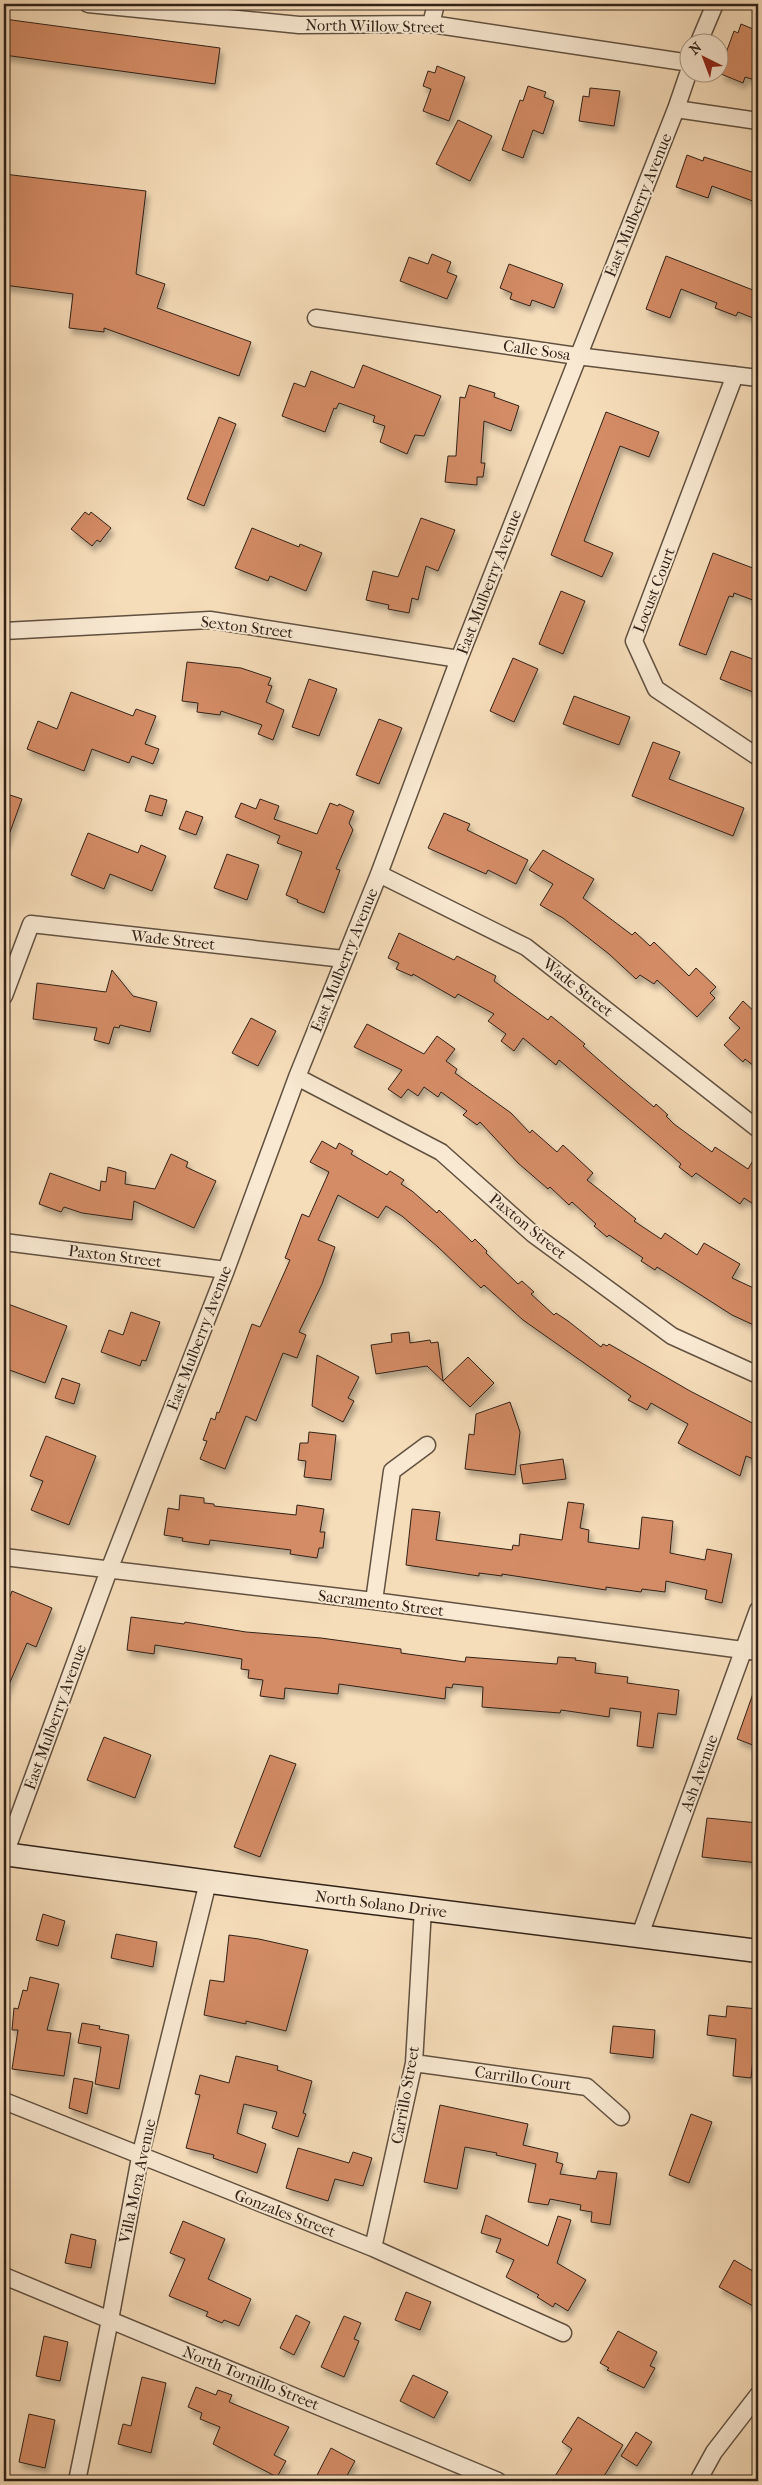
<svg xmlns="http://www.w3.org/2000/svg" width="762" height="2485" font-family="'IM FELL French Canon',serif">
	<defs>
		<filter id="shadow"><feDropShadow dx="3" dy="5.5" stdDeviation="2.5" flood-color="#0004"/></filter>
	</defs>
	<rect width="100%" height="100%" fill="#f6ddba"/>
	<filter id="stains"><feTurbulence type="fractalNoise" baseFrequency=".004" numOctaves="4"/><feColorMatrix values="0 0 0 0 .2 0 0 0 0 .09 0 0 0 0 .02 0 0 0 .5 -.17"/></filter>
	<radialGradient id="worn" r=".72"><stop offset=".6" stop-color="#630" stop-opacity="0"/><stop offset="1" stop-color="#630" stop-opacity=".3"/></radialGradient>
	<path fill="#d48c66" stroke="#312218" filter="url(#shadow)" d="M4,19L220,48L215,84L4,55Z
		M741,24L758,31V71L755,80L745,77L743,83L721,74L725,65L722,64L734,31L738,33Z
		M437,66L465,77L449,121L423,111L431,89L423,86L428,71L435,73Z
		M528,86L546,92L544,97L554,101L543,134L533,130L523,158L502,150L520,100L523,101Z
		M590,88L620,91L614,126L579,121L583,96L589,97Z
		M458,120L492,136L470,181L436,164Z
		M687,155L703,161L704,157L758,174V203L712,186L708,198L676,187Z
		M4,174L146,191L136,274L165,284L157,308L251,342L239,376L104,328V332L69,328L73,294L4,285Z
		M432,254L451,262L447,272L457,276L447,299L400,281L409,257L428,264Z
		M666,256L758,292V320L738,312L736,316L715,308L717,303L681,289L670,318L646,309Z
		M509,264L563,284L554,308L532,300L530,306L510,299L512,293L500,288Z
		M363,365L441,396L424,436L415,435L407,454L380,442L385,426L373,422L375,416L339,403L336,409L334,408L325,432L282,416L294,383L305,387L311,371L354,388Z
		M469,385L495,393L494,397L519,406L511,431L484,421L481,463H485L483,477H477V485L445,482L448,456H456L460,397L465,398Z
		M606,412L659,432L649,457L620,446L584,541L613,553L602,577L551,555Z
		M219,417L236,424L204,506L187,499Z
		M85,512L89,515L91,512L111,528L100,542L97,540L92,546L71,529Z
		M421,518L455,530L438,571L426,566L418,600L412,598L409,613L388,609L389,605L366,600L373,571L398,577Z
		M252,528L299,547L300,544L322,553L306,591L270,576L268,581L235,568Z
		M713,553L758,570V602L734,593L733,597L729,596L706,655L679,645Z
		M561,591L585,601L563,654L539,644Z
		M731,651L758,661V694L720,679Z
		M513,658L538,669L514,722L490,711Z
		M187,662L241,668L271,678L268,685L272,686L266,702L284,710L273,740L258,734L262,725L221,711L220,715L197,712L198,703L182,701Z
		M309,679L337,689L319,736L292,727Z
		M71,692L133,716L136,709L156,716L145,744L159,749L153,764L132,756L129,763L92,749L84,771L27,749L38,721L57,729Z
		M574,696L630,717L619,745L563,724Z
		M379,719L402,728L379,784L356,775Z
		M653,742L680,752L669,779L744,808L733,836L632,796Z
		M4,793L22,799L6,843H4Z
		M150,795L167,800L162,816L145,811Z
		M260,799L279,806L274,819L317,834L330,803L338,806L339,804L354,811L349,823L353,830L336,869L340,870L324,913L297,902L298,900L286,895L302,852L277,843L280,836L235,817L241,803L256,809Z
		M186,811L203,817L196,835L179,829Z
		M444,813L470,824L467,830L528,860L516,884L488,870L486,874L428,848Z
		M88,833L138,853L141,845L166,856L152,891L110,874L104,889L71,875Z
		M543,850L594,879L583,898L632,935L635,932L650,946L654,942L689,976L696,968L716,987L710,993L715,998L697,1017L657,980L654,984L640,975L636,979L609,954L563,918L540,905L553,884L529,870Z
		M227,854L259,865L247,900L214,888Z
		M399,933L454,960L457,956L496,976L494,981L548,1020L551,1016L585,1044L583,1046L616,1075L654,1107L656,1104L668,1115L666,1116L674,1124L712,1152L715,1147L748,1169L758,1152V1207L744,1198L740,1204L696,1173L692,1177L679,1167L681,1164L671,1155L559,1060L556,1065L523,1038L514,1051L501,1041L506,1034L488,1021L494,1014L458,994L455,998L413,974L412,976L396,969L399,963L388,958Z
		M112,970L133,996L157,1002L150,1032L120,1025L119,1028L114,1027L109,1044L94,1040L97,1028L33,1019L37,983L106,992Z
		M743,1001L758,1015V1069L745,1059L743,1062L724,1045L740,1028L729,1018Z
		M251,1018L276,1031L258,1066L232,1053Z
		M367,1024L424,1054L437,1036L455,1049L446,1061L457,1069L455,1073L511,1113L530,1133L532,1130L557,1152L563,1145L593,1173L587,1180L636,1219L634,1221L661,1239L665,1233L697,1255L704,1243L740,1264L732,1278L758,1290V1327L732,1315L657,1267L655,1270L641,1261L643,1258L609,1235L607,1237L594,1226L596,1224L572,1202L569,1205L550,1187L548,1189L518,1163L480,1122L477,1125L463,1115L467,1111L441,1092L438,1097L424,1087L418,1096L408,1089L401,1098L388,1089L402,1070L354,1047Z
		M322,1141L336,1149L339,1143L353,1151L351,1154L387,1175L390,1171L404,1180L401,1184L412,1191L437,1213L439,1210L472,1242L475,1239L487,1251L486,1253L518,1284L522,1281L534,1292L531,1294L554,1315L556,1313L568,1321L601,1347L603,1344L607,1346L609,1344L690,1391L758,1426V1461L746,1456L740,1476L678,1443L688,1424L651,1403L647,1410L628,1400L631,1396L523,1320L484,1285L481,1288L438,1247L402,1216L386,1206L378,1218L338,1195L318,1240L335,1247L322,1284L299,1332L306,1335L297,1358L283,1353L256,1421L246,1416L225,1469L200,1459L207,1441L203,1440L211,1418L215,1420L217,1412L219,1413L252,1324L260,1327L290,1260L285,1258L302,1214L309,1217L329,1172L310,1162Z
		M171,1154L188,1162L186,1167L216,1181L194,1228L134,1201L132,1220L82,1213L64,1207L61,1212L39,1204L50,1173L100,1191L101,1181L106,1182L108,1167L126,1172L125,1184L155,1189Z
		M8,1304L67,1326L45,1383L4,1368V1314Z
		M131,1312L160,1322L146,1361L142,1360L140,1366L101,1352L109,1330L123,1335Z
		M409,1332L410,1343L430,1340L431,1343L438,1342L443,1381L468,1357L494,1383L470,1407L427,1366L376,1374L371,1345L392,1342L391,1334Z
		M317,1355L359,1377L348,1398L354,1401L343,1422L312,1406Z
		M62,1378L80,1384L74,1404L55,1398Z
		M510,1402L520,1432L515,1475L465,1469L469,1434L474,1435L476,1414Z
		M309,1432L336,1435L331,1480L304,1477L306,1461L298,1460L300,1443H308Z
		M46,1436L96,1456L69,1525L31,1510L43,1481L30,1476Z
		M563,1459L566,1479L523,1484L520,1465Z
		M180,1495L204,1498V1503L214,1504V1506L296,1515L297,1505L324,1509L320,1532H325L323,1548H319L317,1558L290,1554L291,1550L210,1540L209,1545L182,1541L183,1538L164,1535L168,1508L179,1510Z
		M568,1502L584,1504L580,1528L589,1530L588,1542L639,1549L642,1517L673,1521L670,1553L705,1560L707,1549L732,1554L722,1603L705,1599L707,1590L666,1581L665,1592L642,1589L641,1592L606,1587V1590L502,1574V1576L479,1573V1576L406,1565L412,1509L440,1512L436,1540L512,1550L513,1545L519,1546L520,1534L562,1540Z
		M12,1591L52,1608L36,1647L27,1643L4,1696V1612Z
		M131,1617L184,1624L185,1622L246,1632L321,1638L401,1649V1653L465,1662L466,1657L557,1664L558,1657L576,1658L575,1660L596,1663L595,1673L628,1677L627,1683L679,1690L676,1715L658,1713L653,1748L637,1746L641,1712L610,1708L609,1717L561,1710L560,1713L482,1707L483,1687L453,1684L452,1688L446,1687L445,1699L339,1684L338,1694L285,1688L284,1699L260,1696L263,1680L248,1678L249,1670L241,1669L242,1659L155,1645L154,1654L127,1650Z
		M756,1685H758V1747L737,1739Z
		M104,1737L151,1755L135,1798L87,1780Z
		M270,1755L296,1764L260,1857L234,1847Z
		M707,1818L758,1823V1863L702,1857Z
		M43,1914L65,1921L58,1946L36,1940Z
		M116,1934L157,1942L153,1967L111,1958Z
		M229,1935L259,1939L308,1950L286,2031L246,2021V2024L204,2015L210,1980L224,1982Z
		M30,1977L59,1984L47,2030L71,2033L64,2076L12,2069L18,2030H12L14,2008L18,2009L23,1990L27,1991Z
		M727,2006L758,2009L751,2078L733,2076L736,2039L707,2035L709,2015L726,2017Z
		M82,2023L100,2026L99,2029L129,2035L119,2089L95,2084L101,2047L78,2043Z
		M613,2026L655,2030L653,2058L610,2053Z
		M236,2056L278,2066L277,2070L312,2081L303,2113L306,2114L298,2137L272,2128L277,2112L244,2104L237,2133L266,2144L257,2173L213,2158L214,2155L186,2148L200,2095L195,2094L200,2075L229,2083Z
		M74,2078L93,2082L87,2114L69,2108Z
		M440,2105L528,2124L523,2145L558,2153L556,2162L563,2164L560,2174L596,2179L598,2171L617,2173L610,2225L591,2222L592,2212L580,2210L581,2205L550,2199L548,2205L528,2202L536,2164L496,2155L497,2153L465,2147L457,2189L424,2182Z
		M691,2114L712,2122L689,2183L669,2175Z
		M298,2148L349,2163L353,2152L372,2158L363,2186L335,2179L328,2201L286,2188Z
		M486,2215L548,2246L558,2216L571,2220L557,2263L586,2280L568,2311L555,2303L553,2307L537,2297L539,2295L506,2277L514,2260L496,2252L501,2239L481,2233Z
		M183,2221L225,2239L208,2279L251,2299L239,2326L224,2320L222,2323L206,2316L208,2312L169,2296L185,2259L170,2253Z
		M71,2234L96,2240L91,2268L65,2263Z
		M734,2260L758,2274V2298L753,2306L719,2287Z
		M406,2292L431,2302L420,2330L395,2320Z
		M296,2315L310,2322L294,2355L280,2348Z
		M344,2316L361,2323L354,2339L359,2341L344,2377L321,2367Z
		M618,2331L657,2352L650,2366L655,2368L644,2388L607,2370L609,2368L600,2363Z
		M44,2336L68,2342L60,2381L36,2376Z
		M413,2375L448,2392L434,2418L400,2401Z
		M142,2377L166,2383L151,2453L118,2444L123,2424L131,2426Z
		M196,2387L216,2395L218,2390L232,2395L229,2402L289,2427L274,2455L286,2461L277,2477L213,2444L220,2427L200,2419L202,2413L188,2407Z
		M29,2414L55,2420L45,2468L19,2462Z
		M578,2417L623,2445L601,2481H552L572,2449L562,2442Z
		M636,2432L652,2442L637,2466L621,2456Z
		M331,2448L355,2461L344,2481H314Z"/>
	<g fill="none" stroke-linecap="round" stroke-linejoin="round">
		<g stroke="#625140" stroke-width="19">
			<path id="street" d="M88,4L299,25L431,24L690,63
				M431,24L436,4
				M699,42L715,4
				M676,109L758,121
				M316,318L577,356L758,378
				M735,375L634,641L656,689L758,757
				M4,631L210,620L459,659
				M379,874L526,947L758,1129
				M4,996L31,924L344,959
				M297,1077L441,1152L533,1234L672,1336L758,1375
				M4,1242L226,1270
				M4,1557L374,1601L758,1652
				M374,1601L392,1471L427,1445
				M5,1854L109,1570L226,1270L297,1077L379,874L459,659L676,109L690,68
				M640,1935L758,1610
				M414,2063L587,2087L621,2117
				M4,2101L373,2248L563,2333
				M373,2248L414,2063L423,1909
				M4,2276L498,2481
				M77,2481L110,2320L140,2157L208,1882
				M698,2481L714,2452L758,2395"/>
		</g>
		<g stroke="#312218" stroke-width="25">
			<path id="secondary" d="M4,1854L270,1890L758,1951"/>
		</g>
		<use href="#street" stroke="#f9e9d2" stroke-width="16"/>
		<use href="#secondary" stroke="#f9e9d2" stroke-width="22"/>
	</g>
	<g text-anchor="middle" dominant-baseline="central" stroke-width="4" stroke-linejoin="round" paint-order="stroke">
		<g font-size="16" fill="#312218" stroke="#f9e9d2">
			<text transform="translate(375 26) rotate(1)">North Willow Street</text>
			<text transform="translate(638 205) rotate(-68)">East Mulberry Avenue</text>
			<text transform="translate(537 350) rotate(8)">Calle Sosa</text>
			<text transform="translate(489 582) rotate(-69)">East Mulberry Avenue</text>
			<text transform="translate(654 590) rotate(-69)">Locust Court</text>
			<text transform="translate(247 627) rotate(7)">Sexton Street</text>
			<text transform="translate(173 940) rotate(6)">Wade Street</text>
			<text transform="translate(344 960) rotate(-68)">East Mulberry Avenue</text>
			<text transform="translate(578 987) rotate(38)">Wade Street</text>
			<text transform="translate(528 1226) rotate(39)">Paxton Street</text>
			<text transform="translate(115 1256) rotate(7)">Paxton Street</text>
			<text transform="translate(199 1338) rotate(-69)">East Mulberry Avenue</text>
			<text transform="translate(381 1603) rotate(7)">Sacramento Street</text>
			<text transform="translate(55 1717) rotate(-70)">East Mulberry Avenue</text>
			<text transform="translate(699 1773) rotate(-70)">Ash Avenue</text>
			<text transform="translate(381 1904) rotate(7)">North Solano Drive</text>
			<text transform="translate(523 2078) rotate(8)">Carrillo Court</text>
			<text transform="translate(405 2095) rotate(-80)">Carrillo Street</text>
			<text transform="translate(137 2181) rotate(-78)">Villa Mora Avenue</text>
			<text transform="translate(285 2213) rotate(21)">Gonzales Street</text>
			<text transform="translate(251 2378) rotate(22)">North Tornillo Street</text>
		</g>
	</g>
	<rect width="762" height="2485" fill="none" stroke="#f6ddba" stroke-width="20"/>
	<rect x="5" y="5" width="752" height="2475" fill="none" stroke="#312218" stroke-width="2.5"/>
	<rect x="10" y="10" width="742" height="2465" fill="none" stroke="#312218"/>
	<g transform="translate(704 58) rotate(318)"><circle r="24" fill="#f9e9d2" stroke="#a99988"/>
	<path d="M0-4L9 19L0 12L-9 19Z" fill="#8f2418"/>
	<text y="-8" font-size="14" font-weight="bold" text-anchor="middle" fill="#312218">N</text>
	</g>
	<rect width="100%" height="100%" filter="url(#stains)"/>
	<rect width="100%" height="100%" fill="url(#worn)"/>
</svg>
